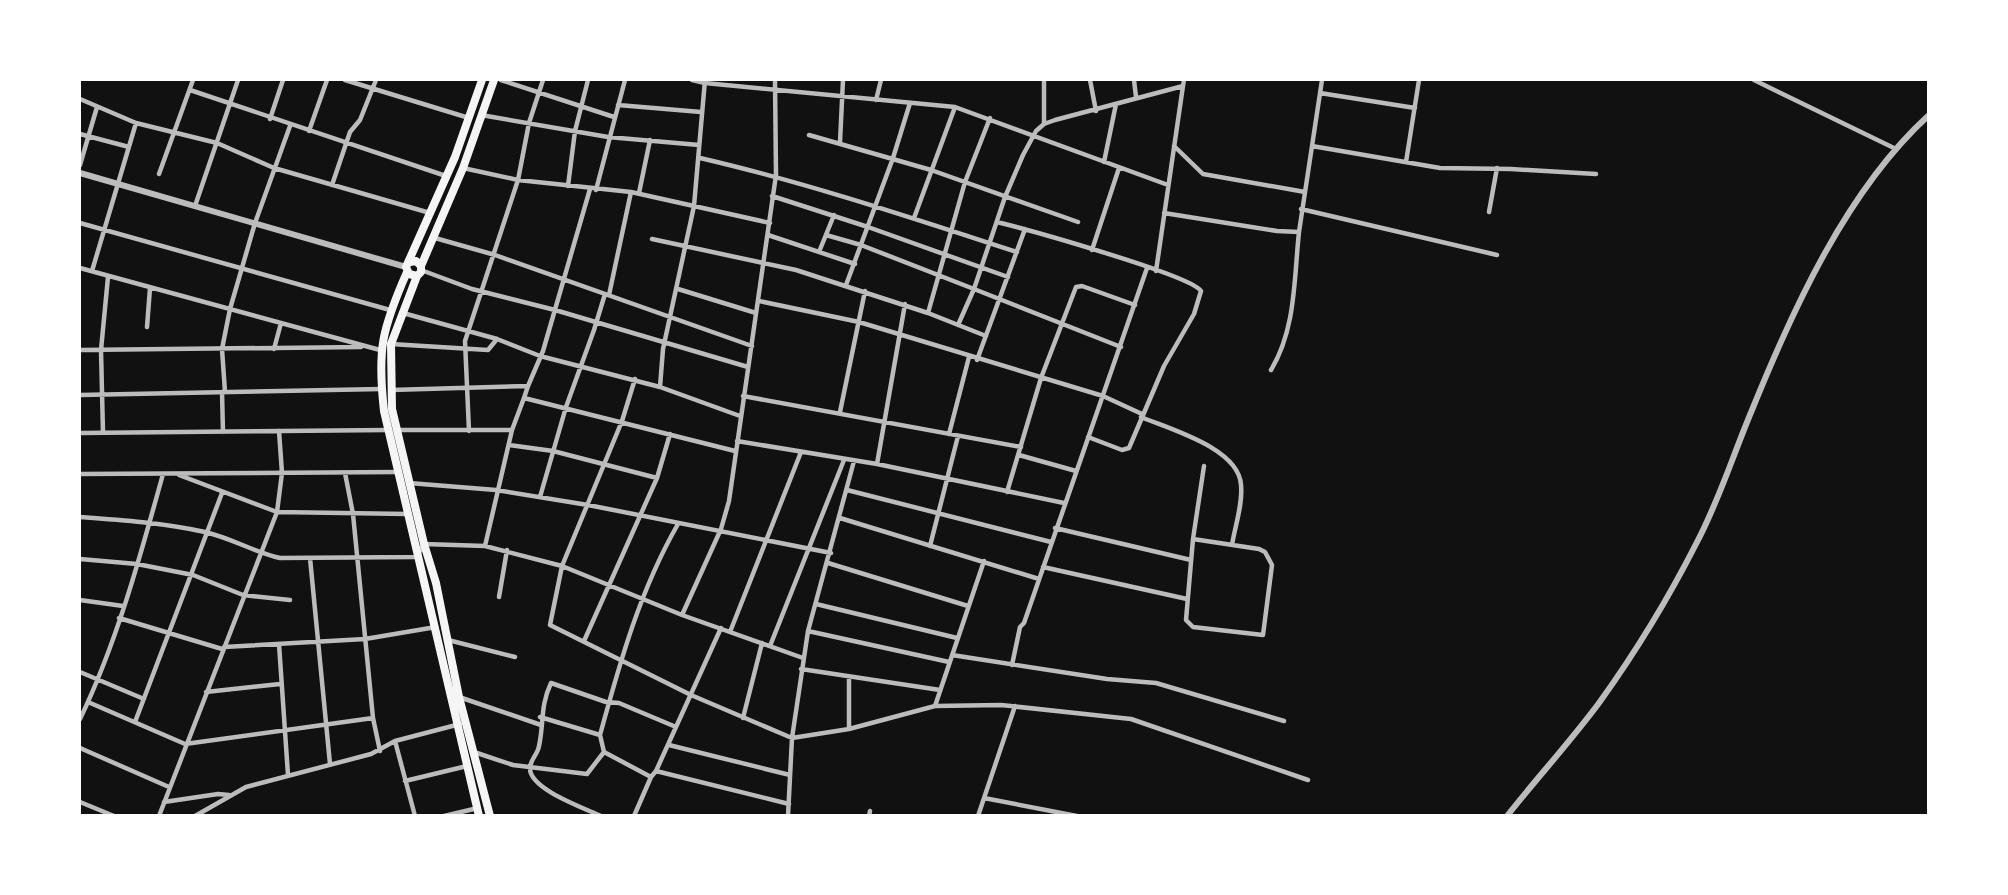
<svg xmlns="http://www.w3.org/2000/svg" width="2008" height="895" font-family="Mulish,sans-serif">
	<rect width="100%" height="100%" fill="#111"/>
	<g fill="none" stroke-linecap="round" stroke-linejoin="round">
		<path stroke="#bcbcbc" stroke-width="4.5" d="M345,80L469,118
			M501,80L614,117
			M692,80L705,83L955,107L1168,185
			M1044,80V124
			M1090,80L1096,111
			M1134,80L1136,97
			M1754,80L1896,149
			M190,90L446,176
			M1320,93L1415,108
			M80,99L136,123L217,143L274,168L430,213
			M876,100L881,80
			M618,105L701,112
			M481,115L608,137L699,145
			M270,119L283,80
			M309,131L327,80
			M80,134L129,147
			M809,135L931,170L1078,222
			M840,142L843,80
			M1174,146L1203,174L1305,192
			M1312,146L1440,168L1511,169L1596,174
			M700,158C808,183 912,218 1017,252
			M1104,162L1116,104
			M1406,162L1419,80
			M80,165L97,107
			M463,168L518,180L631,192L770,223
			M159,174L193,80
			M332,185L350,132L360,120L376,80
			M568,186L575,131L588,80
			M596,190L625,80
			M639,193L650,140
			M772,196L868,227L1008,277
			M195,206L238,80
			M1301,209L1497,255
			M1489,212L1497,168
			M1164,213L1277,231L1299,232L1322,80
			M914,218L955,107
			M997,222C1025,229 1191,275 1201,291L1194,314L1164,366L1129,448L1122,450L1088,437
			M80,223L390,310
			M768,235L855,264
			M826,235L861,245L974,289L1005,197L1023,155L1036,131L1044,124L1055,120L1183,86L1184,80
			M435,238L495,255L752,346
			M652,239L796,270L928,313L965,182L990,118
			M1092,250L1119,168
			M819,252L834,215
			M80,268L380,350
			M421,270L472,289L555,310L748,367
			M92,271L136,123
			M1156,271L1183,86
			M846,285L893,158L910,103
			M678,289L756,313
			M609,295L631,192
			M759,301L859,322L1103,396L1142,414
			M403,313L497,339L540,356L660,387L740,416
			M928,313L986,336
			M958,325L974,289L1121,347
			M147,327L150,288
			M391,344L488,350L497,339
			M274,349L281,323
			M80,350L361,347
			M977,360L1025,229
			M1271,370C1296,329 1294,278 1299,232
			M635,379L622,421L562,566L550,625L691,695L792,738L849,729L935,706L1001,705L1131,719L1308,780
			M528,386L543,351L590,189
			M660,387L663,349L694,206L705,80
			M391,390L528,386L524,398
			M222,392L223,432
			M225,392L222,349L230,309L255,223L290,126
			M80,395L381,389
			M743,396L1021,447
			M840,412L865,291
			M1141,417C1169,429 1239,448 1241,485C1243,504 1235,526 1232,545
			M397,430H512
			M469,431L465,341L518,180L529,123L543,80
			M80,433L388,430
			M103,433L101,350L108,277
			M949,434L969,357
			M737,441L877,464L1064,503
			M509,445L553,451L657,478L584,641
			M1019,455L1076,471
			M877,464L905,304
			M345,473L353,514L373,718L380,751
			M80,474L397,472
			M179,475L277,512L407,514
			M657,478L670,434
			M409,483L496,490L588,505L831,553
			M847,490L1051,542
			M1007,492L1041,378L1076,287L1082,286L1135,305
			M540,497L566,407L594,330L605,294
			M80,517C122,520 164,523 205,532C231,538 254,552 280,558L416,557L424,544L485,546L562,566L682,615L803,658
			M840,518L1039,579
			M1055,528L1191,560
			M1193,539L1259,549L1265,552L1272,565L1263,635L1193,627L1186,620L1193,539L1204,466
			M485,546L512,430L524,398L735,451
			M930,546L958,436
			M310,558L330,764
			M80,559L137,564L193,575L243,595L290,600
			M828,563L968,606
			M1043,567L1187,599
			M499,597L507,550
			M80,600L123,606
			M816,604L957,638
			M682,615L721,529L729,501L776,175L775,80
			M119,618L222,649
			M808,631L949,662
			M730,632L801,452
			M448,640L515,657
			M279,644L288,775
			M770,646L844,460
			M224,647L365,639L436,627
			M952,655L1107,679L1156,683L1284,721
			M1012,665L1020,627L1024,623L1147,268
			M801,669L940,690
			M80,672L144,699
			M849,677V729
			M206,692L280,684
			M459,697L541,725
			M88,702L185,744L373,718
			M935,706L984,561
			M540,717L600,735C620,662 640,590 678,524
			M743,718L762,643
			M80,719C117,642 140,557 163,474
			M135,722L222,493
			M600,735L604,752L651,777L656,771L789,804
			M395,741L415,816
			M669,745L790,775
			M80,748L169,787
			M474,752L513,765L587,774L604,752
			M656,771L721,628
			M405,781L467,766
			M984,798L1077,816
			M80,802L114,816
			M164,802L218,794L229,795
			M159,816L277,512L282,473L279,431
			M195,816L246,787L371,754L395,741L460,724
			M444,816L478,808
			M601,816C584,808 529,789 530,768C530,760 538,754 539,746C544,724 540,706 551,683L606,702L619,703L676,727
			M634,816L651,777
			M788,816L792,738L808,631L854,461
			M869,816L870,811
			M978,816L1015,706"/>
		<path stroke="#bcbcbc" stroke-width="6" d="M80,173L406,267
			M1507,816C1537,778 1570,742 1599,703C1635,653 1668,599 1696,544C1719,501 1733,455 1752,410C1793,309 1847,190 1928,116"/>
		<path stroke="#f5f5f5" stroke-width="8" d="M410,262L416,261L421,266V272L417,276L409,274L406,267L455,157L482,80
			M421,266L463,168L494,80
			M407,272C382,329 377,349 384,411L479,816
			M417,276L391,344L392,409L424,544L436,583L459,697L490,816"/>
	</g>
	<rect width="2008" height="895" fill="none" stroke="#ffffff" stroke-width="162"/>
</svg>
